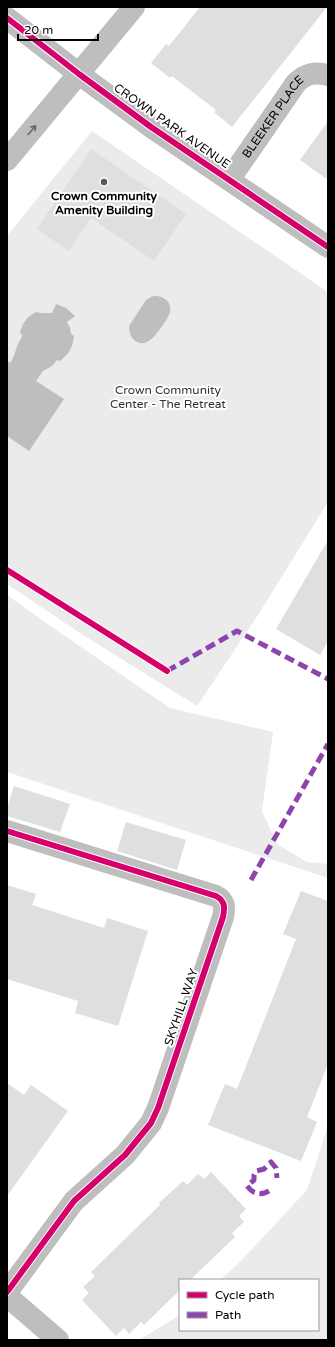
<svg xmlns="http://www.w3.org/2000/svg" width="335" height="1347" font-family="'Varela Round',sans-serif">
	<rect width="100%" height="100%" fill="#fff"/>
	<path fill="#ebebeb" d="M92,131L328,292V502L258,615L197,706L83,635L7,584V236Z
		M7,595L49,625L170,708L273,732L262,811L277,844L307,862L328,864V878L7,772Z
		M328,1126V1340H139L180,1315V1330H318V1280H220L239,1263L307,1190Z"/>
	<path fill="#bebebe" d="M153,296C163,295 172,301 170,312C169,317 165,321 163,325C156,334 147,350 134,340C130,336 129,331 129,326L146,300Z
		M56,304L66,308L75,316L67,322L70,328L71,334L74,336C73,347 69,354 60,361L57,360L52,366L43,371L36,381L64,399L29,451L7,436V361L10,363C15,356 15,351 18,344C20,340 22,339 22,335L20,333C22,323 28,315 37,312L40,313H52Z"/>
	<path fill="#dfdfdf" d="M200,7H327L232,127L214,112L216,110L172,76L170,78L151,63L166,44L169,46Z
		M328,121V180L300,160Z
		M91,149L186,214L154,261L91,218L69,251L37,229Z
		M328,540V641L320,655L276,629Z
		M14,786L70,804L60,832L7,816V808Z
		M126,822L186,840L177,870L117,851Z
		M7,885L36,894L32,905L104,928L107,918L148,931L118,1026L75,1013L78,1001L7,979Z
		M301,891L328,901V1064L307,1117L317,1122L301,1161L208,1125L225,1084L237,1089L296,939L283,934Z
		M7,1083L24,1095L31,1085L68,1111L7,1196Z
		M211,1172L246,1209L239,1216L244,1222L232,1233L235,1237L190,1280H180V1290L144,1325L141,1322L129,1334L124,1328L116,1336L82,1300L89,1293L83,1287L95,1276L91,1272L160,1205L159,1203L183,1181L187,1185L198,1174L204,1179Z"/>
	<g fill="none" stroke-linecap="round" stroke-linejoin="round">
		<g stroke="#bebebe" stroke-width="22">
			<path d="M7,18L79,74L151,127L328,247"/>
			<path d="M7,160L134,7"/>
			<path id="s1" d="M229,180L296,83C306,73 315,72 328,75"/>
			<path d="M7,831L216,896C225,901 225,907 223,917L158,1108L151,1123L125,1155L74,1201L7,1292"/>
			<path d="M7,1296L58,1340"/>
		</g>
		<path stroke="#8e44ad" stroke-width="5" stroke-dasharray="10 5" stroke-linecap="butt" d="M167,671L237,631L328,679
			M251,880L328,744
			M269,1191C260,1196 253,1194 247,1186L254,1180V1175L256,1171L264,1169L271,1162L276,1168L277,1178"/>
		<g stroke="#fff" stroke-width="8">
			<path id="cycleway" d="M7,18L79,74L151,127L328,247
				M7,570L167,671
				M7,831L216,896C225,901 225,907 223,917L158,1108L151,1123L125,1155L74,1201L7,1292"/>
		</g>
		<use href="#cycleway" stroke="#d6006c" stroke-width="6"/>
	</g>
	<defs><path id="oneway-shaft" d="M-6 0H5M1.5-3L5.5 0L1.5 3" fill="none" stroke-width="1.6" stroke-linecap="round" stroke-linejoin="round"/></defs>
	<use stroke="#686868" href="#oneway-shaft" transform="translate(32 130) rotate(-50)"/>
	<circle fill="#595959" stroke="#fff" stroke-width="1.5" cx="104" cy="182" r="4"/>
	<g text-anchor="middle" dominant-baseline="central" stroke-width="4" stroke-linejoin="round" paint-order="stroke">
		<g font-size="12" fill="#000" stroke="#fff">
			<text stroke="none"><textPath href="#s1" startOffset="77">BLEEKER PLACE</textPath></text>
			<text transform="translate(172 126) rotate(35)">CROWN PARK AVENUE</text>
			<text transform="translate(181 1007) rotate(-71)">SKYHILL WAY</text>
		</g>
		<g font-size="12" font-weight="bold" fill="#000" stroke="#fff">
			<text x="104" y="196">Crown Community<tspan x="104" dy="14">Amenity Building</tspan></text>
		</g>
		<g font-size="12" fill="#323232" stroke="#fff">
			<text x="168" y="390">Crown Community<tspan x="168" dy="14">Center - The Retreat</tspan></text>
		</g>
	</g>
	<rect width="335" height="1347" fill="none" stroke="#000000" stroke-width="16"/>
	<rect x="179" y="1279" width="140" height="52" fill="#ffffff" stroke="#999999"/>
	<rect x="187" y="1292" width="20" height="6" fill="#d6006c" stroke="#999999"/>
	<text x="215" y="1299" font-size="12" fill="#000000">Cycle path</text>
	<rect x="187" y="1312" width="20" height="6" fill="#8e44ad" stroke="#999999"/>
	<text x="215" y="1319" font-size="12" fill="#000000">Path</text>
	<path d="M18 34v6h80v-6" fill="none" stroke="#000000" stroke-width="2"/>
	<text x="24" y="34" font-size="12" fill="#000000" stroke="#ffffff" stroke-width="3" paint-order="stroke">20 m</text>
</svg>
